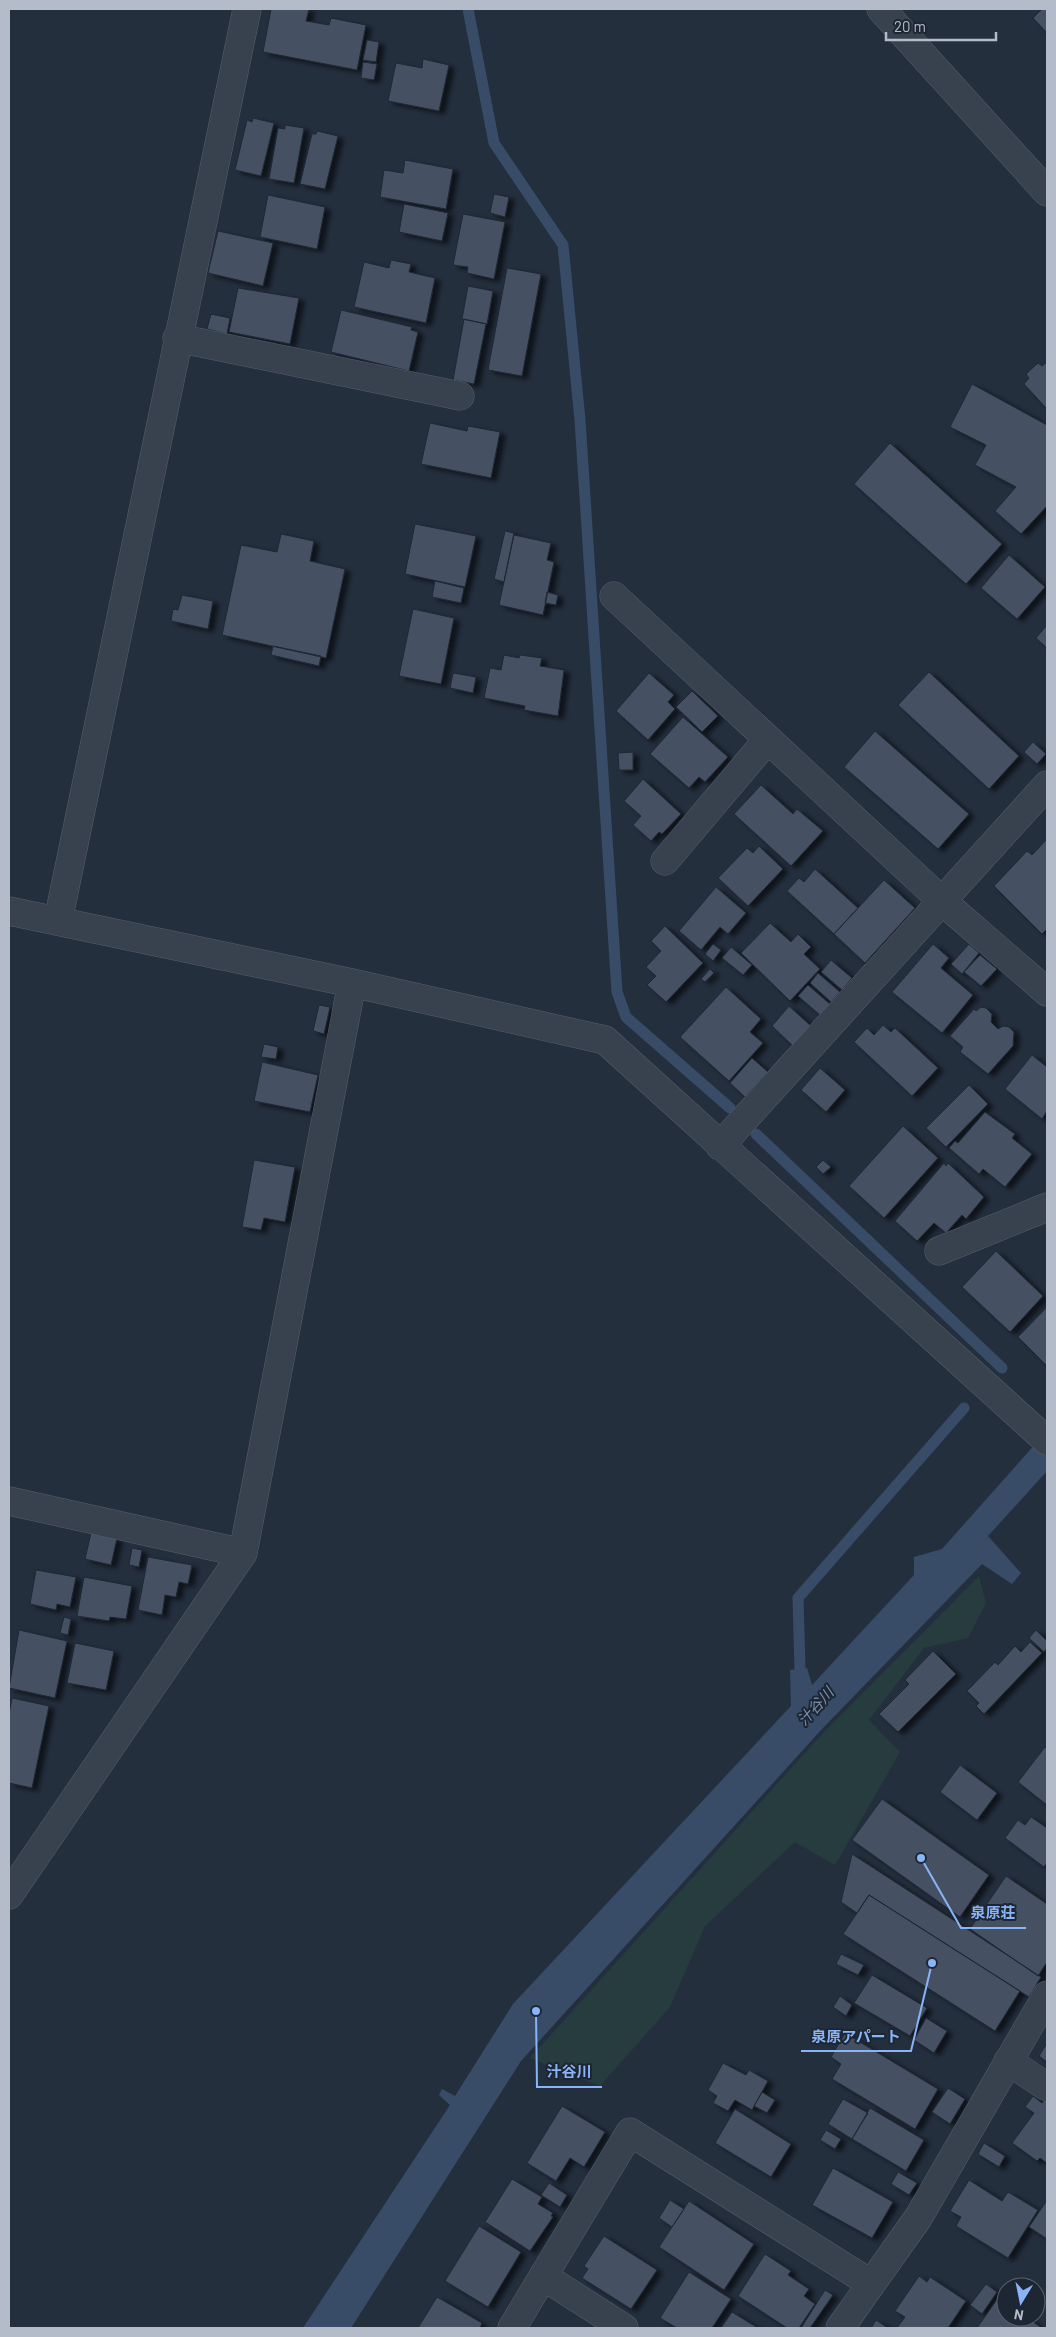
<svg xmlns="http://www.w3.org/2000/svg" width="1056" height="2337" font-family="Barlow,'Noto Sans JP',sans-serif">
	<defs>
		<filter id="shadow"><feDropShadow dx="5.5" dy="3" stdDeviation="2.5" flood-color="#0009"/></filter>
	</defs>
	<rect width="100%" height="100%" fill="#242f3e"/>
	<path fill="#263c3f" d="M979,1576L986,1603L968,1638L924,1648L869,1720L900,1752L835,1865L795,1842L705,1926L670,2007L600,2086L530,2058L823,1733Z"/>
	<path fill="#394c67" d="M1047,1431V1471L988,1536L1021,1573L1012,1584L982,1564L822,1729L521,2061L351,2328H303L450,2105L439,2095L442,2089L455,2096L513,2004L791,1706L790,1670L807,1668L812,1685L914,1575V1557L942,1549Z"/>
	<g fill="none" stroke-linecap="round" stroke-linejoin="round">
		<path stroke="#394c67" stroke-width="11" d="M468,9L494,143L563,245L580,420L617,992L626,1017L730,1108
			M756,1134L1002,1368
			M803,1684L800,1669L798,1598L964,1408"/>
	</g>
	<path fill="#455162" stroke="#1f2835" filter="url(#shadow)" d="M271,9H309L306,21L329,25L331,18L366,25L357,70L263,52Z
		M1042,9H1047V33L1033,18Z
		M367,40L379,42L376,62L363,60Z
		M423,59L449,65L439,111L388,101L396,63L422,68Z
		M363,62L377,64L374,80L361,78Z
		M253,118L274,123L261,176L235,170L247,120L252,122Z
		M285,125L304,128L294,183L269,179L278,128L285,129Z
		M317,131L338,136L325,189L300,184L312,134H316Z
		M405,160L453,169L446,209L380,197L384,170L403,173Z
		M494,194L509,197L505,217L490,213Z
		M268,195L325,207L317,249L260,237Z
		M404,204L448,213L442,241L399,232Z
		M463,214L505,222L494,279L467,273L468,267L453,265Z
		M218,231L273,243L263,286L208,273Z
		M391,260L411,264L409,272L435,278L426,323L354,307L364,262L389,268Z
		M507,268L541,274L522,376L488,370Z
		M468,286L493,291L487,324L462,319Z
		M238,288L299,298L290,344L229,332Z
		M341,310L412,327L411,330L418,332L409,371L331,352Z
		M211,314L230,318L227,334L207,329Z
		M464,319L486,324L474,384L453,380Z
		M1047,362V409L1024,384L1029,378L1026,374L1038,363L1042,366Z
		M972,384L1047,425V506L1021,534L995,511L1016,487L975,465L986,445L950,427Z
		M430,423L467,431L468,426L500,432L491,478L421,464Z
		M890,443L1002,544L966,584L854,484Z
		M415,524L476,536L465,587L405,574Z
		M505,531L514,533L504,582L494,579Z
		M281,534L314,541L310,561L345,569L326,658L222,635L241,545L277,552Z
		M514,535L551,543L547,560L554,562L543,615L499,605Z
		M1009,555L1045,587L1017,619L981,588Z
		M435,581L464,588L461,603L432,597Z
		M547,592L558,595L556,605L545,603Z
		M182,595L213,601L208,629L171,621L173,609L178,610Z
		M413,609L454,618L441,684L399,676Z
		M1047,625V648L1036,638Z
		M273,646L321,656L319,666L271,655Z
		M504,655L519,658L520,655L542,658L540,666L564,670L558,716L524,710L525,706L484,698L490,668L501,670Z
		M929,672L1019,756L989,789L898,705Z
		M453,673L476,677L473,693L450,688Z
		M649,673L674,695L668,702L675,709L648,740L616,711Z
		M692,691L718,716L702,732L676,707Z
		M683,717L728,757L705,782L699,777L689,788L650,754Z
		M875,731L969,814L938,849L844,767Z
		M1033,742L1046,754L1037,764L1024,752Z
		M633,752V770H619L618,753Z
		M643,779L681,814L662,834L659,832L651,841L633,825L641,816L624,801Z
		M761,785L793,814L797,809L823,831L791,866L734,814Z
		M1047,839V929L1042,934L994,886L1027,851L1032,855Z
		M759,846L783,869L748,906L718,878L747,848L753,853Z
		M815,869L858,908L834,934L787,891L799,878L804,882Z
		M884,880L915,908L865,963L834,934Z
		M716,887L746,913L728,934L720,927L701,950L679,931Z
		M770,923L791,942L798,934L811,947L804,954L820,969L790,1001L741,953Z
		M665,926L703,963L666,1002L647,985L656,976L646,967L661,951L651,941Z
		M713,944L721,950L713,961L705,954Z
		M933,944L949,958L941,968L973,995L942,1033L892,992Z
		M969,944L979,953L962,974L951,964Z
		M731,947L752,965L743,975L722,958Z
		M980,955L997,969L981,986L964,972Z
		M831,960L852,978L842,990L821,972Z
		M710,969L714,973L705,982L701,979Z
		M818,973L840,992L831,1002L810,983Z
		M808,985L830,1004L820,1015L798,996Z
		M726,987L761,1019L750,1032L763,1043L729,1081L680,1037Z
		M319,1005L330,1007L324,1034L313,1031Z
		M789,1006L811,1026L793,1046L772,1026Z
		M981,1007L986,1008L992,1014L991,1022L998,1029L1003,1026L1009,1027L1014,1032L1013,1046L988,1074L960,1052L963,1047L950,1036L974,1009L976,1011Z
		M883,1025L891,1032L895,1028L938,1068L912,1096L854,1042L867,1028L874,1035Z
		M264,1044L278,1047L276,1059L261,1057Z
		M1032,1055L1047,1067V1111L1042,1119L1005,1089Z
		M752,1058L768,1072L745,1097L730,1083Z
		M262,1062L318,1075L310,1112L254,1101Z
		M820,1068L845,1090L826,1112L801,1090Z
		M969,1085L988,1104L946,1147L926,1128Z
		M985,1112L1015,1134L1012,1138L1032,1154L1005,1187L983,1169L979,1174L949,1148L955,1141L958,1143Z
		M903,1126L938,1158L884,1218L849,1186Z
		M254,1160L295,1167L285,1222L264,1218L261,1230L242,1227Z
		M823,1160L831,1167L823,1174L816,1167Z
		M944,1163L946,1166L948,1163L984,1197L966,1219L962,1215L946,1233L934,1223L917,1241L895,1221Z
		M996,1251L1043,1296L1010,1332L962,1287Z
		M1047,1307V1366L1018,1337Z
		M91,1533L117,1538L111,1565L85,1559Z
		M132,1548L142,1550L139,1567L129,1565Z
		M148,1557L192,1565L188,1584L179,1582L176,1597L165,1595L162,1615L138,1610Z
		M36,1570L76,1577L70,1607L57,1604L56,1610L30,1604Z
		M84,1577L132,1586L126,1619L110,1617L109,1621L77,1616Z
		M64,1617L71,1619L68,1635L60,1633Z
		M19,1630L67,1641L55,1698L9,1688Z
		M1036,1630L1047,1641V1648L1044,1652L1029,1638Z
		M1030,1642L1042,1653L984,1714L976,1706L979,1703L967,1691L995,1662L998,1665L1015,1646L1021,1652Z
		M75,1643L114,1651L106,1690L67,1683Z
		M933,1651L956,1674L898,1732L879,1714L909,1684L905,1680Z
		M12,1698L49,1706L32,1788L9,1783V1714Z
		M1045,1747L1047,1749V1805L1018,1782Z
		M960,1765L997,1793L977,1820L940,1792Z
		M882,1799L989,1875L960,1917L852,1840Z
		M1031,1817L1047,1828V1863L1044,1867L1005,1838L1018,1820L1025,1825Z
		M852,1854L1041,1977L1029,1997L869,1895L857,1913L841,1902Z
		M1006,1876L1047,1904V1962L1038,1976L970,1929Z
		M869,1895L1020,1991L995,2031L843,1934Z
		M841,1954L864,1965L858,1975L836,1964Z
		M872,1975L927,2008L910,2036L854,2003Z
		M840,1996L852,2005L846,2016L833,2007Z
		M926,2018L947,2031L934,2053L914,2040Z
		M845,2033L938,2089L915,2129L832,2079L841,2064L831,2057Z
		M1047,2043V2062L1039,2056Z
		M723,2063L746,2075L749,2070L768,2081L752,2110L735,2100L728,2111L713,2103L717,2096L708,2090Z
		M948,2088L965,2099L950,2124L932,2112Z
		M762,2092L775,2100L767,2113L754,2106Z
		M1033,2096L1042,2103L1045,2099L1047,2101V2163L1040,2158L1037,2161L1012,2143L1034,2113L1025,2107Z
		M843,2099L868,2113L852,2139L828,2124Z
		M562,2106L605,2132L584,2167L570,2158L556,2181L527,2163Z
		M870,2108L924,2140L906,2171L852,2139Z
		M735,2109L791,2144L771,2177L715,2143Z
		M826,2130L841,2139L835,2149L820,2140Z
		M984,2143L1005,2156L999,2167L978,2154Z
		M833,2168L893,2202L872,2238L812,2205Z
		M898,2172L917,2183L909,2195L891,2184Z
		M512,2179L542,2197L538,2204L553,2213L551,2216L553,2217L530,2251L485,2222Z
		M969,2180L1002,2201L1008,2192L1038,2210L1008,2258L956,2226L961,2217L950,2211Z
		M549,2183L567,2195L560,2207L541,2195Z
		M670,2200L684,2209L672,2227L659,2218Z
		M1047,2200V2239L1029,2227Z
		M689,2201L754,2244L724,2290L659,2247Z
		M479,2226L521,2252L488,2307L445,2281Z
		M604,2236L657,2270L631,2309L582,2278L588,2269L584,2266Z
		M765,2254L791,2271L788,2275L809,2289L804,2296L815,2304L799,2328H787L738,2296Z
		M689,2272L731,2299L712,2328H677L660,2318Z
		M919,2276L927,2282L930,2277L966,2301L948,2328H897L905,2317L895,2311Z
		M986,2284L997,2292L982,2314L970,2305Z
		M825,2290L833,2295L810,2328H801Z
		M437,2297L482,2323L480,2328H418Z
		M998,2298L1006,2303V2317H1026L1042,2328H977Z
		M732,2312L758,2328H721Z
		M876,2320L888,2328H871Z"/>
	<g fill="none" stroke-linecap="round" stroke-linejoin="round">
		<g stroke="#565f6c" stroke-width="29">
			<path id="minor" d="M881,9L1047,192
				M177,338L460,396
				M614,596L942,901L1047,992
				M665,861L768,739
				M9,911L352,983L605,1040L1047,1441
				M58,921L247,9
				M720,1146L1047,785
				M939,1251L1047,1207
				M9,1501L243,1553
				M9,1895L243,1553L352,983
				M1008,2061L1047,2087
				M543,2276L624,2328
				M512,2328L630,2132L870,2283
				M840,2328L918,2218L1047,1995"/>
		</g>
		<use href="#minor" stroke="#38414e" stroke-width="28"/>
	</g>
	<g text-anchor="middle" dominant-baseline="central" stroke-width="4" stroke-linejoin="round" paint-order="stroke">
		<g font-size="15" font-style="italic" fill="#7c92b1" stroke="#1d2633">
			<text transform="translate(815 1706) rotate(-48)">汁谷川</text>
		</g>
	</g>
	<path fill="none" stroke="#8ab4f8" stroke-width="2" d="M921 1858L961 1928H1026M932 1963L911 2051H801M536 2011L537 2087H602"/>
	<g fill="#8ab4f8" stroke="#1d2633" stroke-width="2">
		<circle cx="921" cy="1858" r="5"/>
		<circle cx="932" cy="1963" r="5"/>
		<circle cx="536" cy="2011" r="5"/>
	</g>
	<g font-size="15" text-anchor="middle" font-weight="bold" fill="#8ab4f8" stroke="#1d2633" stroke-width="4" stroke-linejoin="round" paint-order="stroke">
		<text x="993" y="1918">泉原荘</text>
		<text x="856" y="2042">泉原アパート</text>
		<text x="569" y="2077">汁谷川</text>
	</g>
	<rect width="1056" height="2337" fill="none" stroke="#b4bcc9" stroke-width="20"/>
	<g transform="translate(1021 2302) rotate(190)"><circle r="24" fill="#1d2633" stroke="#59626f"/>
	<path d="M0-4L9 19L0 12L-9 19Z" fill="#8ab4f8"/>
	<text y="-8" font-size="14" font-weight="bold" text-anchor="middle" fill="#b4bcc9">N</text>
	</g>
	<path d="M886 32v8h110v-8" fill="none" stroke="#b4bcc9" stroke-width="2.5"/>
	<text x="894" y="32" font-size="15" fill="#b4bcc9" stroke="#1d2633" stroke-width="4" paint-order="stroke">20 m</text>
</svg>
